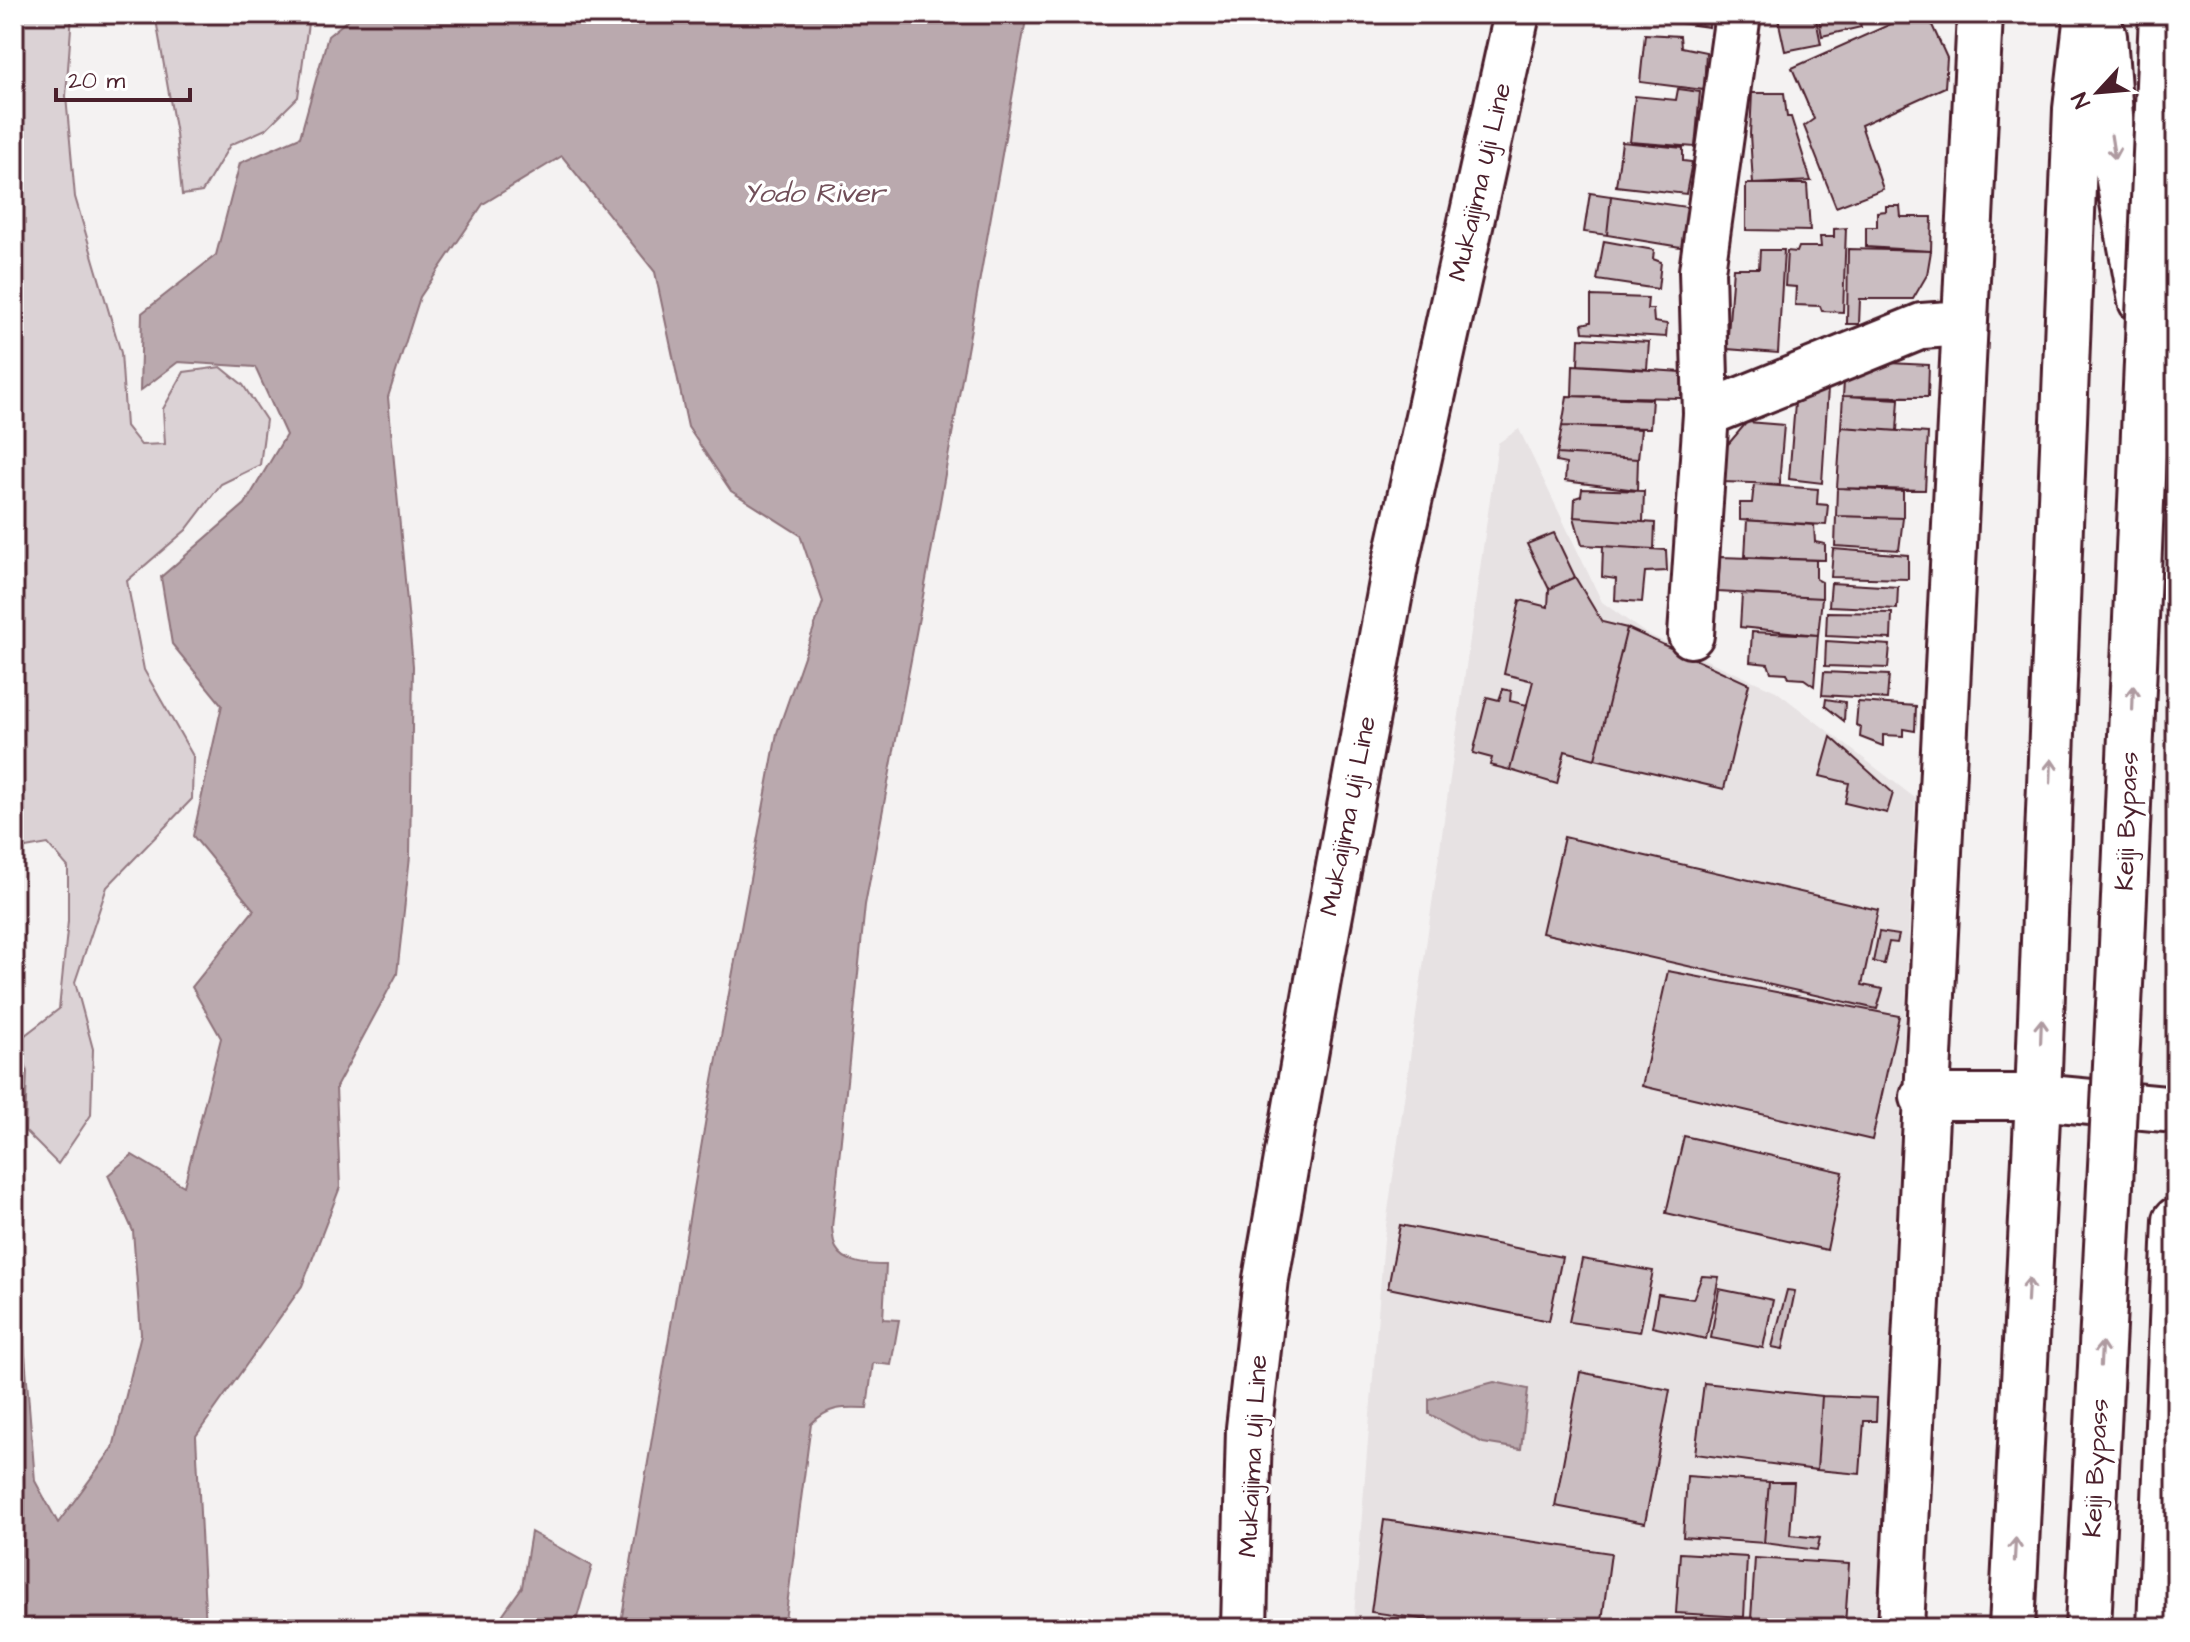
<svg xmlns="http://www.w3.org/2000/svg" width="2190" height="1642" font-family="'Architects Daughter',sans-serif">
	<rect width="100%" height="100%" fill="#f4f2f2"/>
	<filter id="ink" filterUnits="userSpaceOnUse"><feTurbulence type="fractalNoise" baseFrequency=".0125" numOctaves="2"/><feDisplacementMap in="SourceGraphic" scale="16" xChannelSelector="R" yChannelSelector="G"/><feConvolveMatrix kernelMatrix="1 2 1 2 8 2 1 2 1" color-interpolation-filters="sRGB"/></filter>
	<g filter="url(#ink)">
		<path fill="#e7e2e3" d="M1519,429L1602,602L1645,633L1776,691L1915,798L1877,1628H1353L1384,1239L1498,443Z"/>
		<path fill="#dbd2d5" stroke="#927880" stroke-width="2" d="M14,14H72L66,96L75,197L121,353L126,426L141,445L165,444L163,409L184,372L221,367L243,385L266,420L260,465L221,484L186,530L127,581L144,670L193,756L192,799L107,887L75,982L93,1049L91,1115L58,1164L25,1131L27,1072L20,1039L59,1009L68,921V867L48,844L14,850Z
			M155,14H322L308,23L298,97L266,129L230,145L202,192L182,195L176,134Z"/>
		<path fill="#baa9ae" stroke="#8d727a" stroke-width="2" d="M355,14H1027L929,564L865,905L832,1228C833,1233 833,1243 836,1248C845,1265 870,1265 886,1265L883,1319L899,1320L891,1365L873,1363L867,1408C843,1407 829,1406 811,1424L784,1628H620L706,1118L777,733L823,602L800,535L731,491L688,427L655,272L562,156L483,204L420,297L388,397L413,666L410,856L397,974L336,1087L340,1187L302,1286L196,1436L206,1628H14V1216L35,1481L58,1523L113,1448L141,1334L133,1231L108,1175L132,1155L184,1186L221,1038L192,987L254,910L193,836L222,705L172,644L161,577L245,504L286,435L255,367L178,362L140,391L142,313L216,255L240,163L300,137L328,36Z
			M1494,1382L1528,1389L1521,1449L1483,1443L1429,1414V1399Z
			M531,1532L592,1566L574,1628H493L522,1587Z"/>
		<path fill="#cabdc1" stroke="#4a1f2b" stroke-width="2" d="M1654,14H1710L1709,27L1652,19Z
			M1777,14H1815L1821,44L1785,51Z
			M1818,14H1858L1861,27L1822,36Z
			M1913,14H1927L1947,58L1945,87L1861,125L1883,189L1836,207L1804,126L1814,119L1792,68Z
			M1645,34L1680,36L1681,47L1706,52L1704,90L1640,82Z
			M1678,89L1700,92L1695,147L1630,142L1635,96L1676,100Z
			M1752,93H1784L1787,117H1791L1811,181L1753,184L1750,134Z
			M1622,142L1683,148V161L1692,162L1686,194L1616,186Z
			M1746,184H1807L1810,231L1746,230Z
			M1590,193L1611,196L1607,235L1584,232Z
			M1611,196L1693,208L1687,248L1607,235Z
			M1886,206H1900L1901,217H1932L1931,251L1866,247V227H1877V212L1886,211Z
			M1846,228L1843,312L1822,311L1820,306L1795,305L1796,287L1785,286L1787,251L1797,252L1799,247H1821L1820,237H1834V229Z
			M1604,241L1654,250L1653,259L1661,262L1658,289L1597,280Z
			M1848,249L1931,251L1927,275L1913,299H1860L1859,324H1847Z
			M1760,250H1784L1778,353L1727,349L1733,268H1759Z
			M1591,296L1648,298L1647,309H1653L1654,322L1667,324L1666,337L1583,332L1582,324L1591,322Z
			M1579,338L1649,342L1647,369L1578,365Z
			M1889,363L1929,365L1928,397L1843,396L1844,382Z
			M1573,365L1682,372L1681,398L1572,396Z
			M1828,388L1822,483L1789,479L1795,403Z
			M1567,396L1652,399L1650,428L1562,426Z
			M1843,396L1899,399L1897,431L1841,427Z
			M1747,422L1784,425L1779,484L1723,482L1724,449Z
			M1562,426L1641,429L1638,459L1557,454Z
			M1841,427L1928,433L1925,490L1837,488Z
			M1557,454L1638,459L1637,490L1565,481L1566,464L1556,462Z
			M1754,484L1818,489L1817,504L1828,505L1826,525L1740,520V503H1752Z
			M1837,488L1903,491V518L1836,516Z
			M1582,489L1644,491L1643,522L1574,517L1575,498L1581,496Z
			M1836,516L1903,518L1899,550L1835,546Z
			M1574,517L1655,523L1654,549L1582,545Z
			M1747,520L1814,525L1815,542L1825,544V560L1745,557Z
			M1554,533L1575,577L1549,589L1527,544Z
			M1603,546L1666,550L1667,571L1645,572L1642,602L1615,600L1616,579L1602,577Z
			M1833,549L1908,555V579L1831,577Z
			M1720,557L1816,560V579L1822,582V598L1718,592Z
			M1575,577L1602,622L1627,628L1595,759L1565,751L1557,784L1510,770L1533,681L1504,674L1520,600L1548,607L1549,589Z
			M1831,583L1898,587L1897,609L1829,606Z
			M1742,594L1822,598L1818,635L1740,627Z
			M1827,612L1892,613L1891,639L1826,636Z
			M1627,628L1749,684L1724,789L1595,759Z
			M1752,632L1818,635L1814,686L1804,679L1789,678L1787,673L1771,672L1768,664L1750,662Z
			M1826,641L1890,645L1888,668L1825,666Z
			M1824,672L1889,675L1887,699L1822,695Z
			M1503,689L1511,691L1510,701L1527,705L1510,770L1490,765L1492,758L1473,753L1487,697L1499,700Z
			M1826,699L1845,702L1844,721L1825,706Z
			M1858,702L1916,706L1915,731L1903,729V736L1883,735V746L1860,737L1861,727L1856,725Z
			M1831,737L1893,793L1887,813L1845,803L1849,783L1820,776Z
			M1564,837L1878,910L1862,985L1883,989L1877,1009L1542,933Z
			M1879,932L1899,935L1897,943L1889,942L1884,964L1873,962Z
			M1668,971L1899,1016L1872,1140L1642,1086Z
			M1684,1136L1843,1172L1827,1250L1666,1213Z
			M1400,1225L1562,1257L1549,1321L1388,1288Z
			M1582,1259L1653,1271L1640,1332L1569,1322Z
			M1702,1276L1719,1277L1706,1339L1652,1327L1658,1294L1693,1299Z
			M1719,1289L1773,1300L1763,1348L1711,1338Z
			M1787,1290L1795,1291L1783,1349L1772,1347Z
			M1580,1372L1670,1390L1645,1523L1555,1506Z
			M1704,1383L1822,1396L1817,1470L1695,1454Z
			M1822,1396L1877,1398L1876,1421H1864L1860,1474L1817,1470Z
			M1687,1476L1769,1482L1764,1543L1683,1537Z
			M1769,1482H1794L1790,1535L1820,1538L1817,1550L1764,1543Z
			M1384,1520L1611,1553L1601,1628H1486L1371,1612Z
			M1680,1553L1747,1557L1744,1617L1676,1613Z
			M1755,1558L1849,1564L1845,1626L1751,1619Z"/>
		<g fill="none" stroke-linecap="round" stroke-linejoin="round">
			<g stroke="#4a1f2b" stroke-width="50">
				<path id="minor" d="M1706,414L1922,326L1964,323
					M1691,635L1706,414L1702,271L1738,14
					M1923,1097H2038L2176,1110
					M1901,1628C1924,1090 1952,552 1980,14"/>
			</g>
			<g stroke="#4a1f2b" stroke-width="50">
				<path id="tertiary" d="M2104,36L2112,142L2141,301
					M2155,376L2176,490
					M2012,1628L2038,1097L2076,109L2087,14"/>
			</g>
			<g stroke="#4a1f2b" stroke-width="50">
				<path id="secondary" d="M1244,1628L1249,1428L1266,1279L1322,957L1396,561L1517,14"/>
			</g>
			<g stroke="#4a1f2b" stroke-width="50">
				<path id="motorway" d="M2160,1628L2176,1220"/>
			</g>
			<use href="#minor" stroke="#fff" stroke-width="44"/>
			<use href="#tertiary" stroke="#fff" stroke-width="44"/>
			<use href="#secondary" stroke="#fff" stroke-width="44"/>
			<use href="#motorway" stroke="#fff" stroke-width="44"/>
			<g stroke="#4a1f2b" stroke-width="50" stroke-linecap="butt">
				<path id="motorway-bridge" d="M2088,1628L2122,944L2162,14"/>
			</g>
			<use href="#motorway-bridge" stroke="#fff" stroke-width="44"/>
		</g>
		<defs><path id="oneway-shaft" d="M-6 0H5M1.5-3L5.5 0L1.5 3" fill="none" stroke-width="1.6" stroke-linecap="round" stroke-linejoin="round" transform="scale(2)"/></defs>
		<g stroke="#ae9aa0">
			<use href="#oneway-shaft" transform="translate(2113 147) rotate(81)"/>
			<use href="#oneway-shaft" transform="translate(2133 698) rotate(-88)"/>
			<use href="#oneway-shaft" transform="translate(2051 771) rotate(-88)"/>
			<use href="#oneway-shaft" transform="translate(2041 1031) rotate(-88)"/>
			<use href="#oneway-shaft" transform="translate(2028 1290) rotate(-87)"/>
			<use href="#oneway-shaft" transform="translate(2101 1354) rotate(-87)"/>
			<use href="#oneway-shaft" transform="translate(2015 1550) rotate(-87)"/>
		</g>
	</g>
	<g text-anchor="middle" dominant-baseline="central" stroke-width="7" stroke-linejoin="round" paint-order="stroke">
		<g font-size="26" fill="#4a1f2b" stroke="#fff">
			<text transform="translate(1480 182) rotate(-77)">Mukaijima Uji Line</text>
			<text transform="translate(1348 816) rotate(-79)">Mukaijima Uji Line</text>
			<text transform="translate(2127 821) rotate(-88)">Keiji Bypass</text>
			<text transform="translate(1253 1456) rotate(-87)">Mukaijima Uji Line</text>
			<text transform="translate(2096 1468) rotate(-87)">Keiji Bypass</text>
		</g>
		<g font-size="28" font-style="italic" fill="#714f59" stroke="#fff">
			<text x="814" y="193">Yodo River</text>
		</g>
	</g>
	<rect width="2190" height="1642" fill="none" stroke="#fff" stroke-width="48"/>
	<rect x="24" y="24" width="2142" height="1594" fill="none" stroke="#4a1f2b" stroke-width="3" filter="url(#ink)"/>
	<g transform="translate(2098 92) rotate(244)" stroke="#ffffff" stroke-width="6" paint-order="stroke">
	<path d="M0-6L14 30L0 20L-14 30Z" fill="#4a1f2b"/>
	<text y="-12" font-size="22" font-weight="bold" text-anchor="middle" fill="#4a1f2b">N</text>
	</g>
	<path d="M56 88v12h134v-12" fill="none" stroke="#4a1f2b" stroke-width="4"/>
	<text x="68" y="88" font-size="24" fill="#4a1f2b" stroke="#ffffff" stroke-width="6" paint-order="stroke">20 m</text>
</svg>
